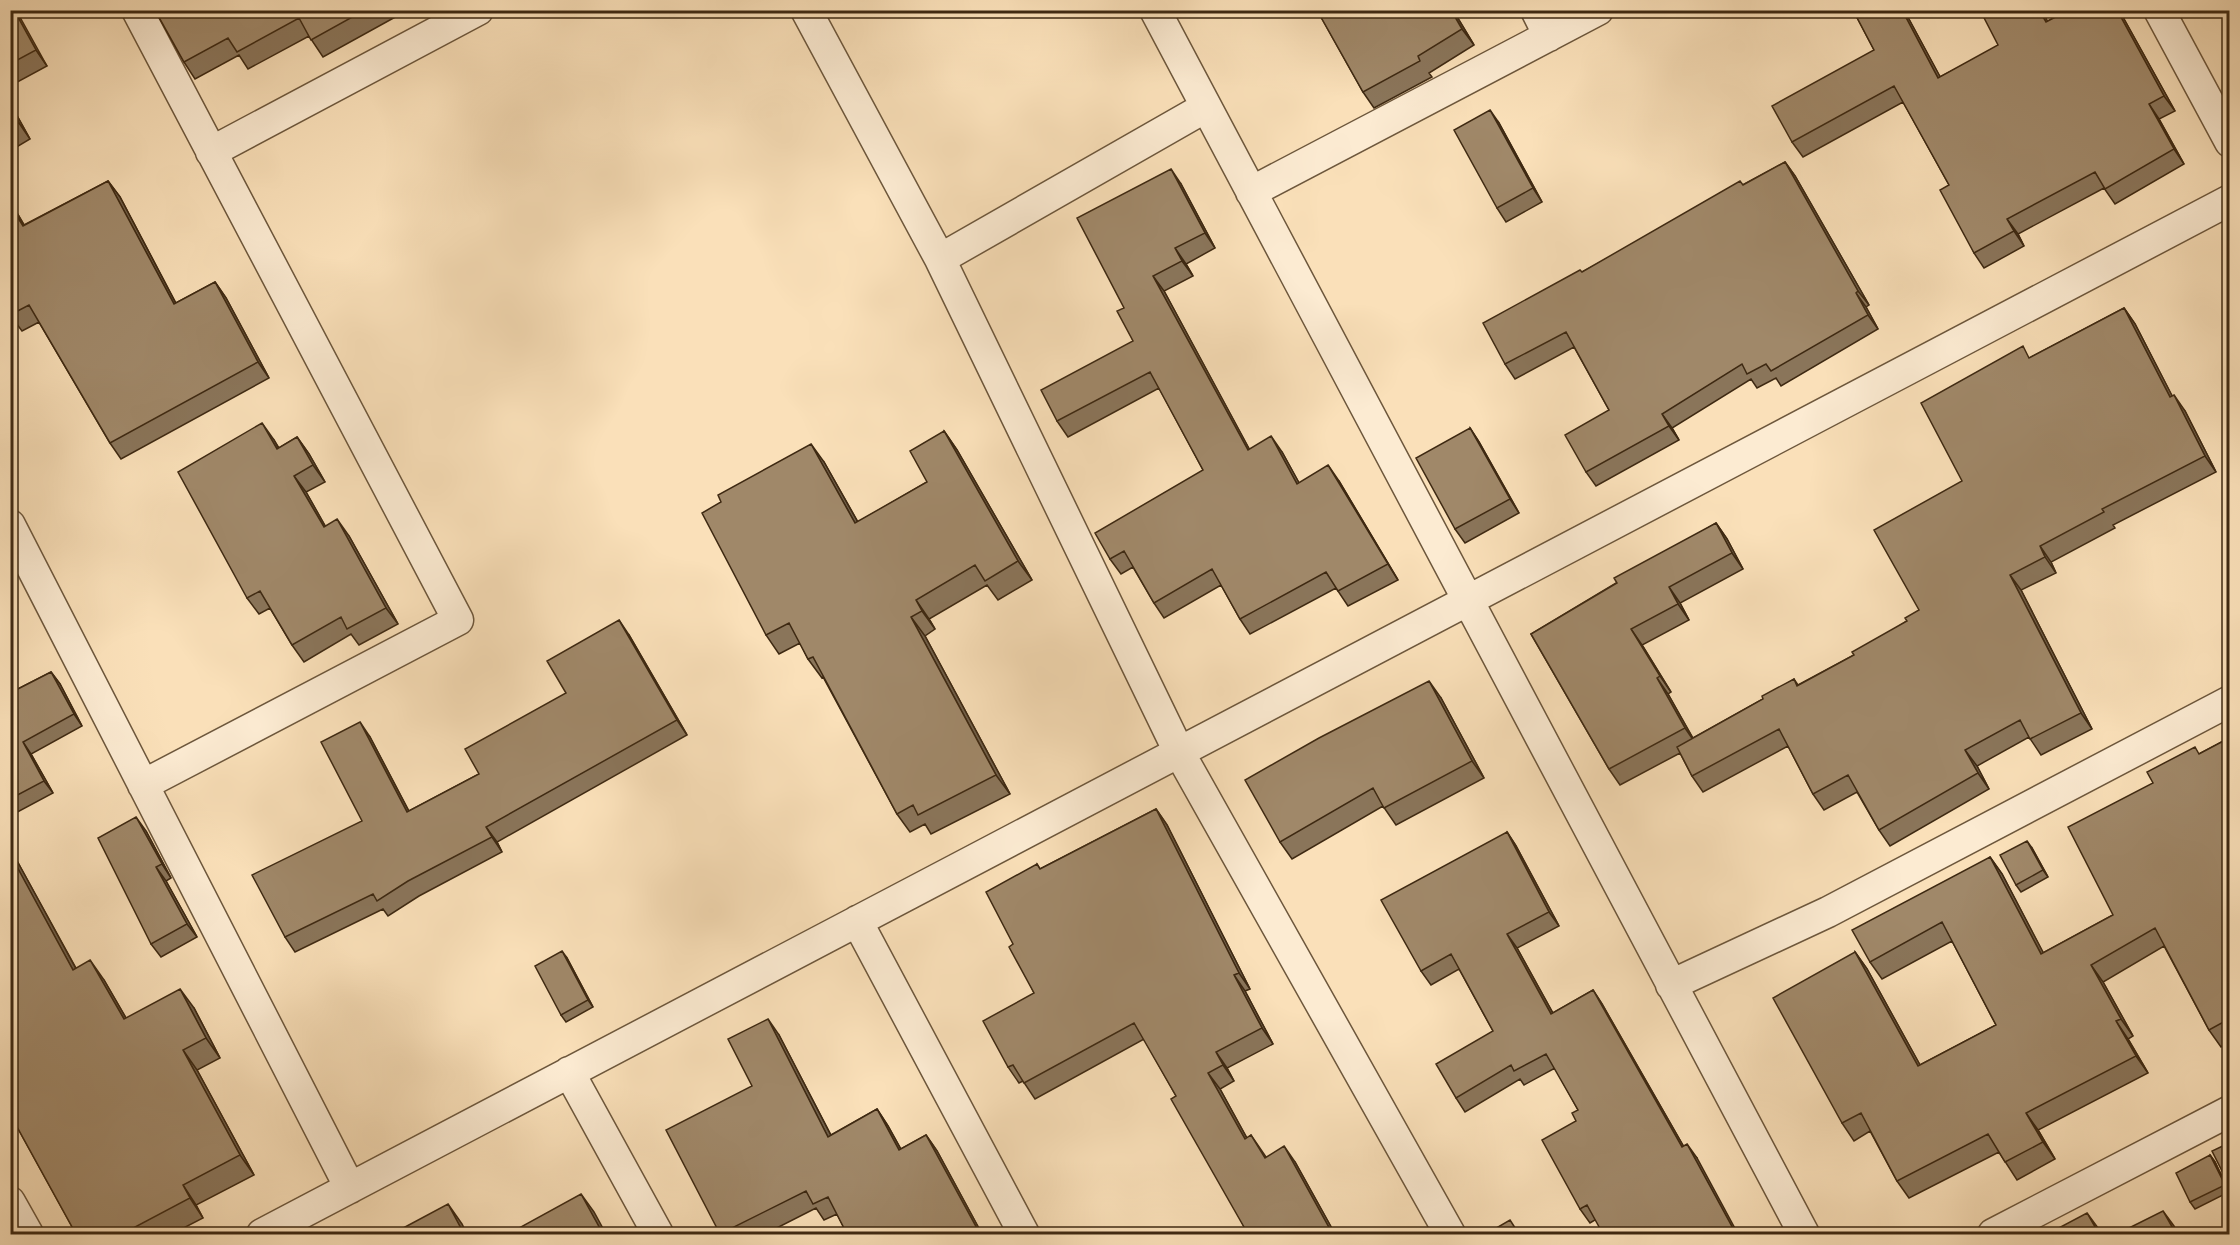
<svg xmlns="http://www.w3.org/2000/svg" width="2240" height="1245" font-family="Alegreya,serif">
	<rect width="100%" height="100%" fill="#fae0b9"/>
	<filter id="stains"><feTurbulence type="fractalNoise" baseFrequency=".00333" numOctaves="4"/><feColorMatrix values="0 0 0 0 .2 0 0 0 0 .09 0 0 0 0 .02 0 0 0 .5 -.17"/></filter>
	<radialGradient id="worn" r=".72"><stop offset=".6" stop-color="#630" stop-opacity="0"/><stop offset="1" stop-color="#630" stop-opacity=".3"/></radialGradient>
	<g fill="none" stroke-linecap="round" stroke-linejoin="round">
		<g stroke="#6d573c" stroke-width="33">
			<path id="minor" d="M137,10L458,620L143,785
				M806,10L940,259L1179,752L1450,1234
				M1155,10L1804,1234
				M1536,10L1549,36
				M2159,10L2230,142
				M211,152L478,10
				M1251,192L1598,10
				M940,259L1206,107
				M10,525L350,1188
				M857,921L1024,1234
				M1671,985L1828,912L2230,701
				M569,1072L658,1234
				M10,1202L28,1234
				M262,1234L2230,200
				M1993,1234L2230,1111"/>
		</g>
		<use href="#minor" stroke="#fcebd2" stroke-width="30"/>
	</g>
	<path fill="#8a755a" stroke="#3e2912" stroke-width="1.5" d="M10,10L47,66L10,86Z
		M155,10H408L323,57L309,36L248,69L239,55L195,79L184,62Z
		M1317,10H1453L1474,45L1429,73L1432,77L1374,108L1363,92Z
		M1853,10H1904L1940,77L2069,10H2119L2175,111L2159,119L2184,164L2115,204L2104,188L2018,234L2024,246L1984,268L1974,253L1949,185L1903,102L1803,157L1792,142L1874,50Z
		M10,103L30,139L10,151Z
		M1499,123L1542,202L1506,222L1497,208Z
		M1785,162L1795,176L1869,305L1866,307L1878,329L1781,386L1776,378L1757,388L1751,379L1672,428L1679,440L1596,486L1586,472L1609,410L1574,347L1515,379L1505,364L1582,272Z
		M108,181L120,197L176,303L215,282L226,298L269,378L121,459L110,443L39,322L22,331L10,315V201L24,225Z
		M1181,184L1215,248L1186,264L1193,276L1164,291L1249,449L1282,452L1299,483L1339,481L1398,580L1348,606L1336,588L1250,634L1240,619L1221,585L1164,618L1154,603L1133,567L1121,574L1110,559L1203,470L1159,388L1068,437L1057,421L1133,341L1124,308Z
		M2124,308L2135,324L2172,396L2185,411L2216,472L2113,525L2115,528L2051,562L2056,573L2021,590L2092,729L2041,755L2029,737L1977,766L1989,789L1890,846L1879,830L1857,792L1824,810L1813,794L1788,746L1703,792L1692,776L1680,753L1620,785L1609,769L1531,634L1716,523L1727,539L1743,569L1680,603L1689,620L1642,645L1671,692L1668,694L1693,738L1763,699L1794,679L1798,685L1854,655L1907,621L1919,610L1962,481L2031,357Z
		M1470,428L1479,442L1519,513L1465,543L1455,529Z
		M944,431L957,450L1032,580L998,600L987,585L929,619L935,629L925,636L1010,794L931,834L925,824L910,832L897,814L823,677L822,678L808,659L800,643L779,654L766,635L824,462L858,522L927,482Z
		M297,437L309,454L325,482L306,492L325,526L349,536L398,624L359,645L351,634L304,662L292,645L270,608L259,614L247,598L274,440L279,448Z
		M629,635L687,735L497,842L502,852L419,896L388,916L383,909L295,952L285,937L362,821L370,737L409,811L479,774Z
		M51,672L60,684L82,726L31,754L53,793L10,816V693Z
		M1441,698L1484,778L1396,825L1383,806L1292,859L1280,842Z
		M2229,738V1042L2221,1047L2209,1030L2164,946L2103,982L2133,1036L2128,1039L2148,1073L2038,1130L2055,1159L2017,1180L1999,1152L1909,1198L1897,1181L1870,1131L1854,1141L1842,1123L1855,952L1867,969L1920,1065L1996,1025L1952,941L1882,979L1870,962L1990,857L2002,874L2043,953L2113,915L2153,783L2199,754Z
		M1156,809L1167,825L1250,989L1245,991L1273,1044L1227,1068L1234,1081L1220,1089L1247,1138L1251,1135L1266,1157L1295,1162L1335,1234H1248L1176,1096L1144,1039L1035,1099L1023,1081L1019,1083L1008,1067L1034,993L1013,944L1037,864L1040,869Z
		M146,831L171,878L166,881L197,937L161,957L151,944Z
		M1507,832L1516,846L1559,926L1517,948L1553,1013L1593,990L1602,1004L1684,1147L1697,1158L1590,1223L1580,1209L1576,1121L1578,1110L1555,1068L1524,1085L1520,1079L1465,1112L1456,1098L1493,1031L1459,969L1431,985L1421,971Z
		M10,848L76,968L104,980L126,1018L194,1008L220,1058L197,1070L254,1175L196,1205L203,1218L172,1234H76L10,1114Z
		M2032,848L2048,877L2021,892L2016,885Z
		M567,958L593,1007L566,1022L561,1015Z
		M779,1035L831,1135L877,1109L888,1126L901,1149L926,1135L937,1151L982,1234H847L837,1214L824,1220L816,1208L765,1234H720L752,1086Z
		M2210,1155L2215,1162L2229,1192L2195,1209L2190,1202Z"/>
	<path fill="#705f4a" stroke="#3e2912" stroke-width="1.5" d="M14,10H16L47,66L36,50Z
		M1451,10H1453L1474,45L1462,29Z
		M1902,10H1904L1949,93L1938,78Z
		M2039,10H2042L2056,38L2046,22Z
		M2117,10H2119L2175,111L2164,96Z
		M10,103L30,139L19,123L10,108Z
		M2149,104L2159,119L2184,164L2174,149Z
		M1490,110L1499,123L1542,202L1533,188Z
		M1785,162L1795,176L1869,305L1858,291Z
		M1171,169L1181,184L1215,248L1205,233Z
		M108,181L120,197L185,321L174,304Z
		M10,201L34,242L23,226L10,205Z
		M2007,219L2018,234L2024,246L2014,231Z
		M1175,248L1186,264L1193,276L1182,261Z
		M1153,276L1164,291L1258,465L1248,450Z
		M215,282L226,298L269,378L258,362Z
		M1856,293L1866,307L1878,329L1868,315Z
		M2124,308L2135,324L2181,413L2170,397Z
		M2174,395L2185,411L2216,472L2205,456Z
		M1662,414L1672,428L1679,440L1669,426Z
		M262,423L274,440L288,466L277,449Z
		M1470,428L1479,442L1519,513L1510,499Z
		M944,431L957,450L1032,580L1018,561Z
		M1271,436L1282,452L1308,499L1297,484Z
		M297,437L309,454L325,482L313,465Z
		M811,444L824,462L869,542L855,523Z
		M1328,465L1339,481L1398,580L1388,564Z
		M294,476L306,492L335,543L324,527Z
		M337,519L349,536L398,624L386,608Z
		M1716,523L1727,539L1743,569L1732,553Z
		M2040,546L2051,562L2056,573L2045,557Z
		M2010,575L2021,590L2092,729L2081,713Z
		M1669,587L1680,603L1689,620L1678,604Z
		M916,600L929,619L935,629L922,611Z
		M911,617L925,636L1010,794L996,775Z
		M619,620L629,635L687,735L677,720Z
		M1631,629L1642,645L1671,692L1660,676Z
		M51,672L60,684L82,726L74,714Z
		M1657,678L1668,694L1696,744L1685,728Z
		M1429,681L1441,698L1484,778L1472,761Z
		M360,722L370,737L417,827L407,812Z
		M23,742L31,754L53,793L44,781Z
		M1965,750L1977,766L1989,789L1978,773Z
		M1156,809L1167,825L1250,989L1239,973Z
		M136,817L146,831L171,878L162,864Z
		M486,827L497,842L502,852L492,837Z
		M1507,832L1516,846L1559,926L1549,912Z
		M2027,841L2032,848L2048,877L2043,870Z
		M10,848L87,989L73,970L10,854Z
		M1990,857L2002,874L2053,971L2041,954Z
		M156,867L166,881L197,937L187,924Z
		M1507,934L1517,948L1561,1028L1551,1014Z
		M562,951L567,958L593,1007L588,1000Z
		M1855,952L1867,969L1930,1083L1918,1066Z
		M90,960L104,980L138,1039L124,1019Z
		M2091,965L2103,982L2133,1036L2121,1019Z
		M1234,975L1245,991L1273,1044L1262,1028Z
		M180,989L194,1008L220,1058L206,1038Z
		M1593,990L1602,1004L1692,1161L1682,1147Z
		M768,1019L779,1035L840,1153L828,1137Z
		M2116,1021L2128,1039L2148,1073L2136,1056Z
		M183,1050L197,1070L254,1175L240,1155Z
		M1216,1052L1227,1068L1234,1081L1223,1065Z
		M1208,1073L1220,1089L1256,1155L1245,1139Z
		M877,1109L888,1126L910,1166L899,1150Z
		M2026,1113L2038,1130L2055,1159L2043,1142Z
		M926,1135L937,1151L982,1234H980Z
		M1687,1144L1697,1158L1738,1234H1736Z
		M1284,1146L1295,1162L1335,1234H1333L1332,1233Z
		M2210,1155L2215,1162L2229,1191L2225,1185Z
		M183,1185L196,1205L203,1218L190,1198Z
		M581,1194L594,1212L606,1234H603Z
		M448,1204L462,1224L467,1234H464Z
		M2163,1211L2174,1226L2178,1234H2176Z
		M2087,1213L2098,1228L2101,1234H2099Z"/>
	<path fill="#a08869" stroke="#3e2912" stroke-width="1.5" d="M10,10H14L36,50L10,64Z
		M155,10H365L311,40L299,18L237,52L228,38L184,62Z
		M1317,10H1451L1462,29L1418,56L1420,61L1363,92Z
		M1853,10H1902L1938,78L1998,45L1980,10H2039L2046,22L2069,10H2117L2164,96L2149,104L2174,149L2105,189L2095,172L2007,219L2014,231L1974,253L1940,190L1949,185L1894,86L1792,142L1772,106L1874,50Z
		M10,108L19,123L10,128Z
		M1490,110L1533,188L1497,208L1454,130Z
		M1785,162L1858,291L1856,293L1868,315L1771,371L1766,364L1747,374L1742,364L1662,414L1669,426L1586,472L1565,435L1609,410L1566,332L1505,364L1483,323L1580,270L1582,272L1740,181L1743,185Z
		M1171,169L1205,233L1175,248L1182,261L1153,276L1248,450L1271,436L1297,484L1328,465L1388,564L1338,591L1326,572L1240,619L1212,569L1154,603L1124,551L1110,559L1095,533L1203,470L1150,372L1057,421L1041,390L1133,341L1117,311L1124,308L1077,218Z
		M108,181L174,304L215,282L258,362L110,443L29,305L10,315V205L23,226Z
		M2124,308L2170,397L2174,395L2205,456L2102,509L2104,512L2040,546L2045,557L2010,575L2081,713L2030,739L2020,720L1965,750L1978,773L1879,830L1848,775L1813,794L1779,729L1692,776L1677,747L1763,699L1762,696L1794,679L1797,686L1854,655L1852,652L1907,621L1905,618L1919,610L1874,530L1962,481L1921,403L2023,346L2029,358Z
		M262,423L277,449L297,437L313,465L294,476L324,527L337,519L386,608L347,629L341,617L292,645L260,591L247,598L178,472Z
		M1470,428L1510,499L1455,529L1416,458Z
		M944,431L1018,561L985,581L975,565L916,600L922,611L911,617L996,775L918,815L913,805L897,814L813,657L808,659L789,623L766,635L702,513L721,502L718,495L811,444L855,523L927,482L910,451Z
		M1716,523L1732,553L1669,587L1678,604L1631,629L1660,676L1657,678L1685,728L1609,769L1531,634L1617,583L1614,578Z
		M619,620L677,720L486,827L492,837L408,881L377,901L373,894L285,937L252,875L362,821L321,742L360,722L407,812L479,774L465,749L566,693L547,661Z
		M51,672L74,714L23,742L44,781L10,799V693Z
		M1429,681L1472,761L1384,808L1373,788L1280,842L1245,780L1319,738Z
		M2229,738V1019L2209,1030L2155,928L2091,965L2121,1019L2116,1021L2136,1056L2026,1113L2043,1142L2005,1162L1988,1134L1897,1181L1861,1113L1842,1123L1773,998L1855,952L1918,1066L1996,1025L1942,922L1870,962L1852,930L1990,857L2041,954L2113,915L2068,827L2153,783L2147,772L2195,747L2199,754Z
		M1156,809L1239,973L1234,975L1262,1028L1216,1052L1223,1065L1208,1073L1245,1139L1251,1135L1265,1158L1284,1146L1332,1233L1329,1234H1248L1171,1099L1176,1096L1134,1023L1024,1083L1013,1065L1008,1067L983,1021L1034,993L1009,947L1013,944L986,892L1037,864L1040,869Z
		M136,817L162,864L156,867L187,924L151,944L98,838Z
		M1507,832L1549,912L1507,934L1551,1014L1593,990L1682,1147L1687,1144L1736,1234H1603L1587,1205L1580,1209L1542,1140L1576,1121L1572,1113L1578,1110L1546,1054L1514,1071L1511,1065L1456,1098L1436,1064L1493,1031L1451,954L1421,971L1381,900Z
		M2027,841L2043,870L2016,885L2000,855Z
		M10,854L73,970L90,960L124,1019L180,989L206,1038L183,1050L240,1155L183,1185L190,1198L122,1234H76L10,1114Z
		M562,951L588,1000L561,1015L535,966Z
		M768,1019L828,1137L877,1109L899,1150L926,1135L980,1234H847L828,1197L813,1204L806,1191L720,1234L666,1130L752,1086L728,1039Z
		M2229,1143V1185L2212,1151Z
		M2210,1155L2225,1185L2190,1202L2176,1173Z
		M581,1194L603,1234H508Z
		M448,1204L464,1234H392Z
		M2163,1211L2176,1234H2117Z
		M2087,1213L2099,1234H2055L2053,1231Z
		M1510,1220L1519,1234H1486Z"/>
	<rect width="2240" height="1245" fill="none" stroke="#fae0b9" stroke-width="36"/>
	<rect x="12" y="12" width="2216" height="1221" fill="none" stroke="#3e2912" stroke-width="3"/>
	<rect x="18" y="18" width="2204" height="1209" fill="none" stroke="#3e2912" stroke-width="1.5"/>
	<rect width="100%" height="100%" filter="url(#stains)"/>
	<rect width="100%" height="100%" fill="url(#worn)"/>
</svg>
